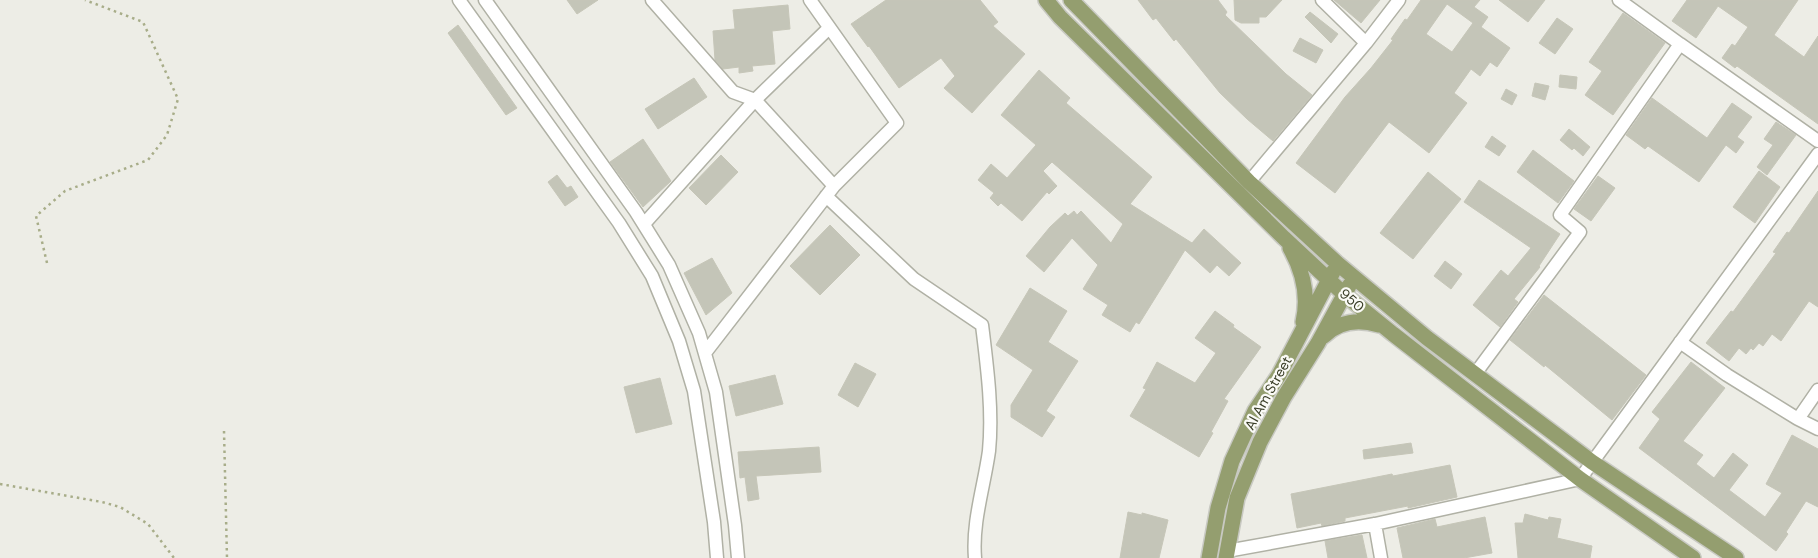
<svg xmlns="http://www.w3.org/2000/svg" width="1818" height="558" font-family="'DM Sans',sans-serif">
	<rect width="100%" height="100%" fill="#edede6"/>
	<path fill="#c4c5b8" stroke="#c6c6b8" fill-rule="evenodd" d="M567,0H598L577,14Z
		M886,0H980L998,22L993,26L1025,54L972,113L944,88L955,76L941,58L899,88L869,46L868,47L851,24Z
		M1138,0H1218L1227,12L1225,15L1286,74L1312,95L1273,141L1247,119L1220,93L1176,39L1174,41L1156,18L1153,20Z
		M1234,0H1282L1266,17H1259V23H1241L1235,20Z
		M1334,0H1380L1361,23Z
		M1421,0H1480L1474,7L1488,17L1481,27L1510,48L1497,67L1490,62L1480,76L1471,69L1454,93L1467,103L1429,153L1389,122L1335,193L1296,163L1345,97L1371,68L1393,40L1391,39L1405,19L1407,20ZM1447,4L1473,23L1452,52L1426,34Z
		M1499,0H1545L1528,22Z
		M1687,0H1798L1774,35L1804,57L1818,36V124L1737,66L1735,68L1722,58L1732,44L1735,46L1748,27L1718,6L1696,38L1672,21Z
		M788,5L790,29L772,31L775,64L752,66L753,71L739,73V67L723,69L715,60L713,31L735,29L733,10Z
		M1310,12L1338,34L1331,43L1305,17Z
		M1623,13L1665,43L1613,115L1585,95L1602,71L1589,62Z
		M1557,18L1573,29L1555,54L1539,43Z
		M458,25L517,108L506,115L448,33Z
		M1300,38L1323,50L1316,63L1293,51Z
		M1039,70L1070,98L1066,103L1152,177L1130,204L1192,243L1204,229L1241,263L1229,276L1217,265L1210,273L1185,250L1139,324L1136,322L1130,332L1102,315L1108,305L1083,289L1098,265L1072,238L1044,272L1026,256L1050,227L1065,213L1068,216L1074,211L1077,215L1081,211L1111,243L1123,224L1052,162L1043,171L1057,186L1049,194L1047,192L1022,221L1001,203L998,206L990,198L994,193L978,180L991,164L1007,178L1036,145L1001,115Z
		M1560,75L1577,77L1576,89L1559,87Z
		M694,78L707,97L658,129L645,109Z
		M1535,83L1549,86L1545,100L1532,96Z
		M1506,89L1517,95L1512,105L1501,99Z
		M1652,98L1707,138L1732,103L1752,117L1737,137L1744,142L1736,153L1726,145L1699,182L1648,146L1645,149L1626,135Z
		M1776,122L1796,135L1767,175L1757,167L1773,145L1764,139Z
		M1569,129L1590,147L1583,156L1574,148L1572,150L1560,140Z
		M1492,136L1506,146L1499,156L1485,147Z
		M643,139L671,181L643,207L610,162Z
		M1533,150L1574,181L1558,203L1517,172Z
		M721,155L738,172L706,205L689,188Z
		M1759,171L1780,187L1755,223L1733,207Z
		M1428,172L1461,199L1413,259L1380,233Z
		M557,175L567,188L571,186L578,197L565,206L548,182Z
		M1598,176L1615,188L1591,221L1574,209Z
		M1479,180L1560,234L1539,266L1540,267L1514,299L1518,302L1500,327L1473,305L1501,270L1508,276L1531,248L1464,202Z
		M1818,191V307L1809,301L1781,341L1772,334L1763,346L1759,343L1753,350L1751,348L1746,354L1739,348L1729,361L1706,343L1731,311L1733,312L1776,253L1773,252L1787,232L1789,233Z
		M830,225L860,255L820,295L790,266Z
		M712,258L732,293L706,315L684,273Z
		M1445,261L1462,274L1451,289L1434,276Z
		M1030,288L1067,311L1048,342L1078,361L1046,411L1055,417L1042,437L1011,417V405L1033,370L996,345Z
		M1544,295L1646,375L1612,420L1545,365L1544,367L1510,340Z
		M1215,311L1234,325L1233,327L1261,347L1224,399L1228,401L1211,432L1213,433L1199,457L1130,416L1146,389L1143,388L1157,362L1195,383L1216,353L1195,338Z
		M1691,362L1725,388L1683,441L1703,455L1696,464L1714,478L1733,453L1748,465L1729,490L1765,517L1782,493L1766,484L1792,435L1818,449V507L1806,501L1786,532L1788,534L1776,551L1639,448L1660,419L1652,412Z
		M855,363L876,374L858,407L838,395Z
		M775,375L783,404L736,416L729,386Z
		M660,378L672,424L636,433L624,387Z
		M1411,443L1413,453L1364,459L1363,450Z
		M819,447L821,472L756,476L759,499L748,501L745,477L740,478L738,452Z
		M1450,465L1457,497L1408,508V506L1345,518V521L1322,526L1321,523L1297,528L1291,494L1392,474L1393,476Z
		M1128,512L1142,515V513L1168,520L1159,558H1120Z
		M1525,514L1548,520L1549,517L1561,519L1557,538L1592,546L1590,558H1518L1515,523H1523Z
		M1485,517L1492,553L1464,558H1403L1397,528L1435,519L1437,527Z
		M1362,535L1367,558H1328L1325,541Z"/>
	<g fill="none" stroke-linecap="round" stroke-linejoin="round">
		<g stroke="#b0b1a5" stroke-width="15">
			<path id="minor" d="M459,0L619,223L652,276L679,341L694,391L714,522L717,558
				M485,0L636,212L669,265L699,333L716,392L735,525L738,558
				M652,0L733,92L755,100L834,186
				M1322,0L1366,43
				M1680,44L1818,141
				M1249,182L1366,43L1399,0
				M826,196L914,279L982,325C987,366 993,410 989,451C984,487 972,522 975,558
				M644,224L755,100L829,28
				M1680,342L1727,375L1798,419L1818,390
				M705,353L834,186L897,123L810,0
				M1475,374L1580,232L1560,215L1680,44L1619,0
				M1798,419L1818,429
				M1375,524L1381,558
				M1227,551L1375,524L1580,479L1818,154"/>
		</g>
		<g stroke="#c8c9c2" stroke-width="18">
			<path id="major" d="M1046,0L1060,17L1284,238L1345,295L1393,334L1580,479L1693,558
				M1071,0L1249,182L1338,264L1427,338L1592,462L1736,558
				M1290,248C1303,271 1309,296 1303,322
				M1324,336C1339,321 1359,319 1379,325
				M1209,558L1218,508L1232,461L1255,411L1279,375L1333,272
				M1226,558L1237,498L1260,442L1284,397L1318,343L1349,286"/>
		</g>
		<path stroke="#a8ad89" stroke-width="2.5" stroke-dasharray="2.5 4" stroke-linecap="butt" d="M47,263L36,216L65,191L148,160L167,135L178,99L143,22L85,0
			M224,431L227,558
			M0,484L102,502L120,507L148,524L174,558"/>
		<use href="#minor" stroke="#fff" stroke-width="12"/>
		<use href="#major" stroke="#949e6f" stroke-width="15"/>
	</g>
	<g text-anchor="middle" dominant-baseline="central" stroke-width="4.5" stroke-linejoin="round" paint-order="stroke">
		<g font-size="14" fill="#393d26" stroke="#fafaf6">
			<text transform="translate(1352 300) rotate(41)">950</text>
			<text transform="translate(1268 393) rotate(-61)">Al Am Street</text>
		</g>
	</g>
</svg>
